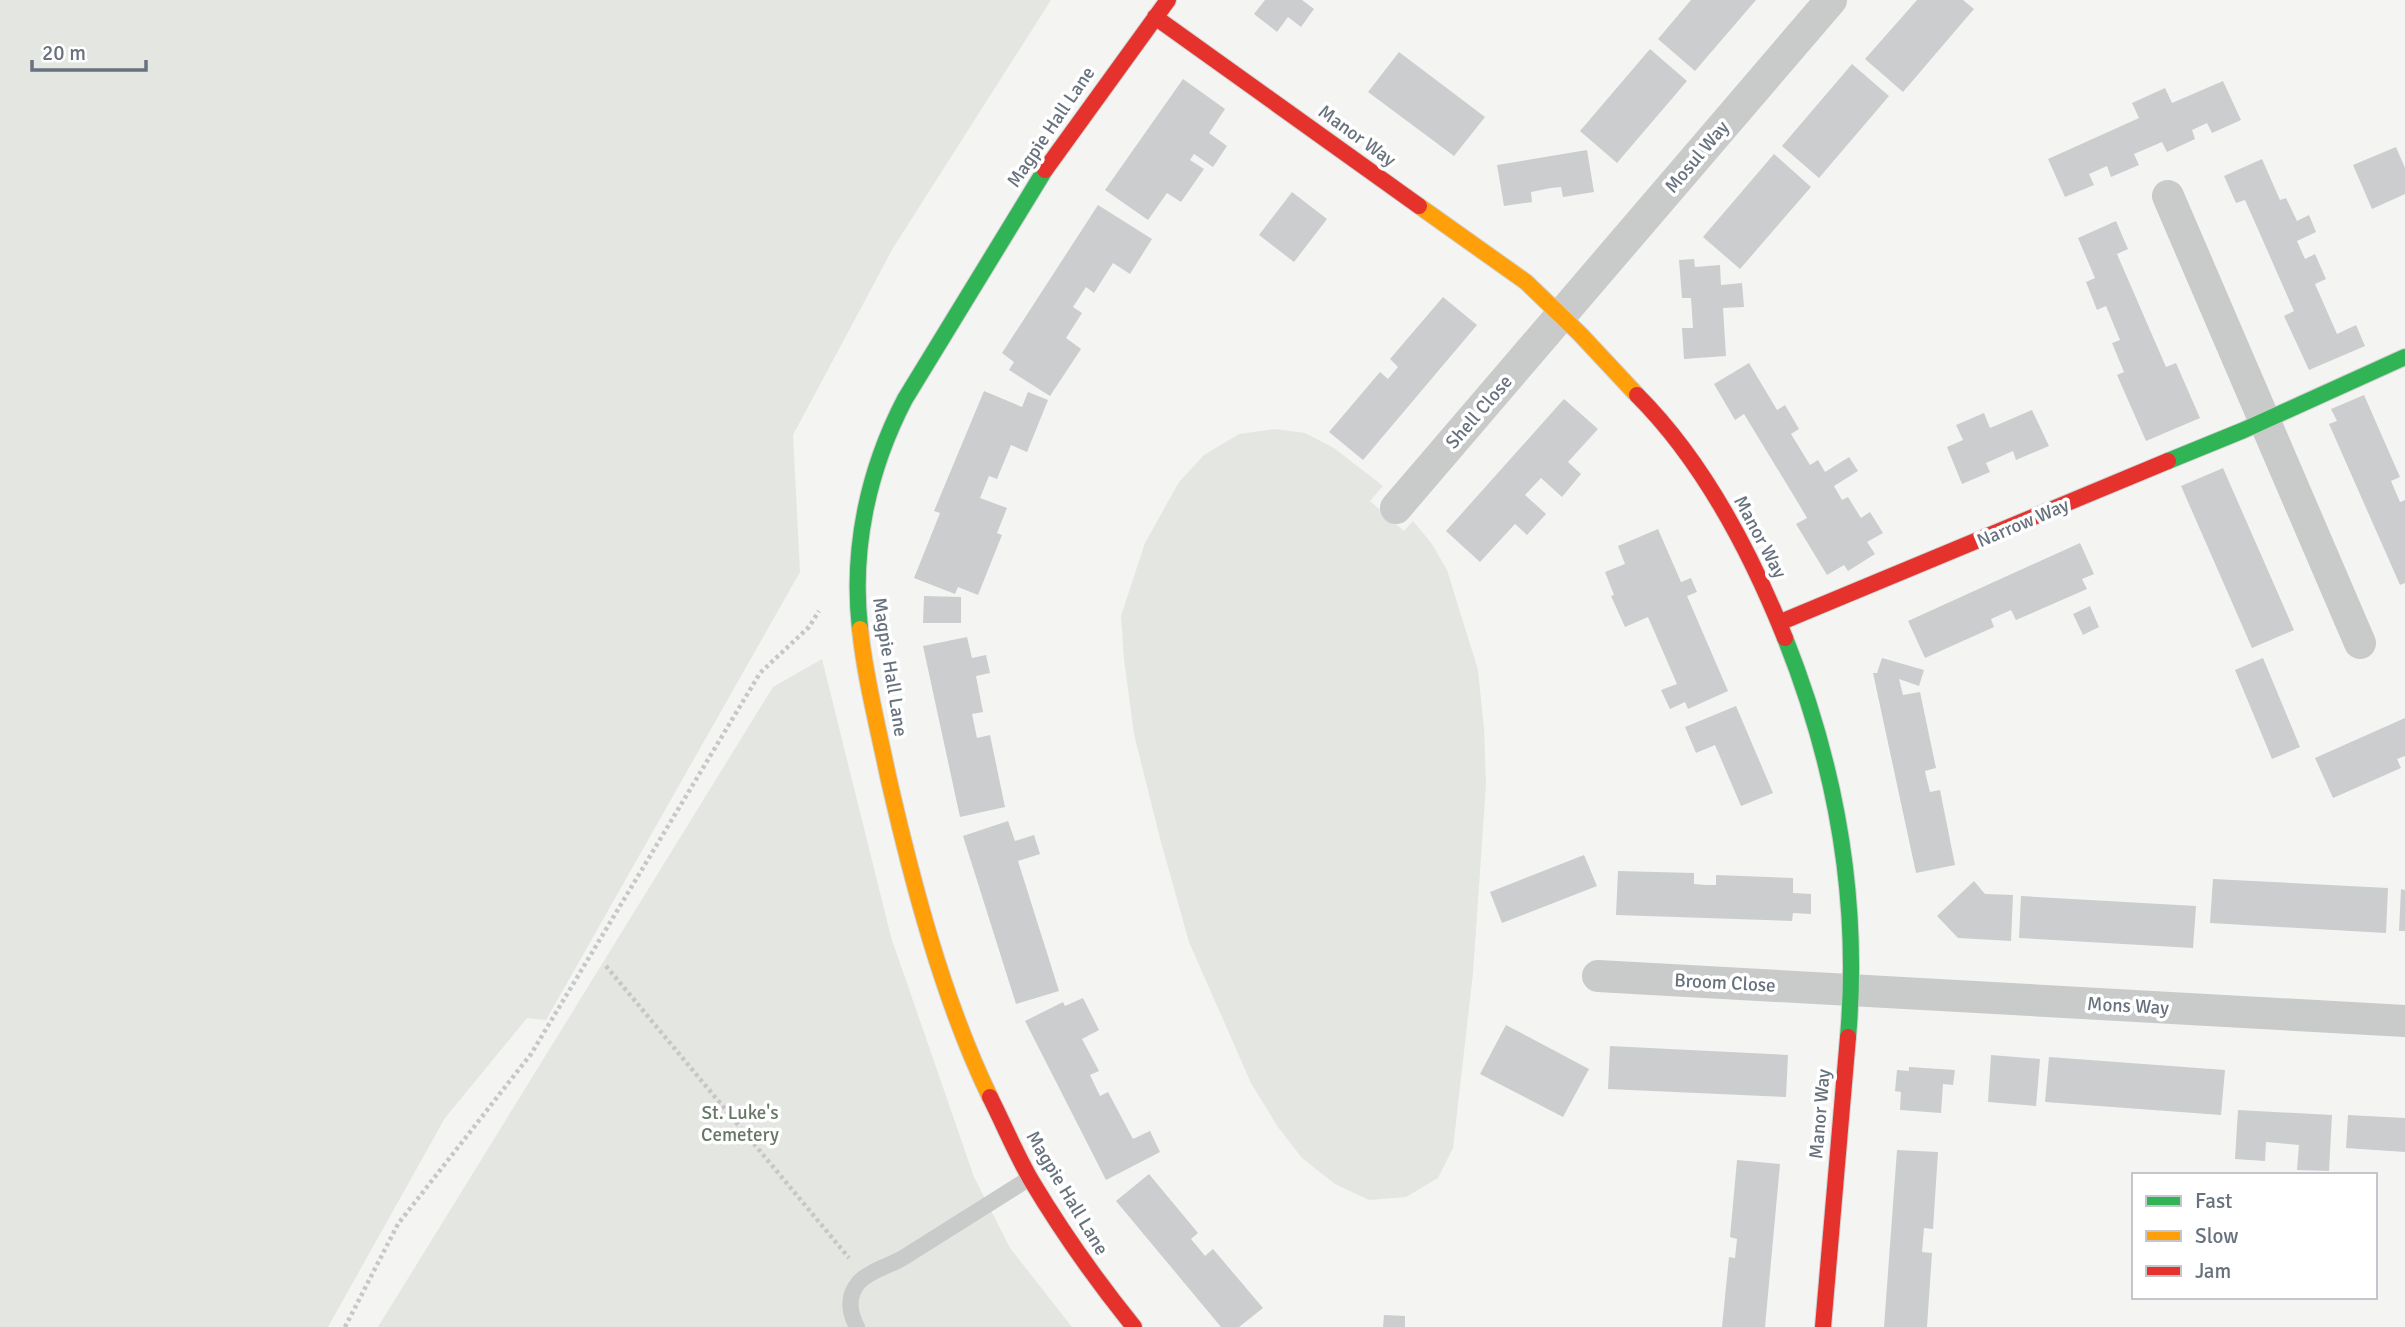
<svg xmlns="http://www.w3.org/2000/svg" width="2405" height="1327" font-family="Signika,sans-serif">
	<rect width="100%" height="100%" fill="#f4f4f3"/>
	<path fill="#e4e6e2" d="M0,0H1051L893,248L793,435L800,572L546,1020L527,1018L445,1118L328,1327H0Z
		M1275,429L1305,433L1334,448L1383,486L1370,501L1404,531L1413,521L1432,544L1447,570L1478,670L1484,729L1486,784L1473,973L1453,1148L1438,1178L1406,1197L1369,1200L1335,1184L1302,1158L1278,1127L1251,1083L1189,942L1161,842L1134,734L1124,659L1121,616L1145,543L1179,482L1204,455L1239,434Z
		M822,659L891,937L974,1177L1010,1248L1072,1327H378L773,687Z"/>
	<path fill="#cccdce" d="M1265,0H1302L1314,9L1301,27L1288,17L1277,32L1254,14Z
		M1691,0H1756L1695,71L1658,39Z
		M1917,0H1963L1974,9L1903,92L1865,59Z
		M1650,49L1687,81L1617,163L1580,131Z
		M1399,52L1485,117L1454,156L1368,92Z
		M1852,64L1889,96L1819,178L1782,146Z
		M1183,79L1225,109L1209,133L1227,146L1213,167L1194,154L1190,160L1204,169L1181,202L1167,193L1148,220L1105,190Z
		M2223,81L2241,120L2212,133L2207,123L2192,130L2195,139L2167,152L2162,142L2134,154L2139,165L2111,177L2107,166L2089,174L2094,185L2065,197L2048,159L2139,118L2132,103L2165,88L2172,103Z
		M2396,147L2405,168V194L2372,209L2353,165Z
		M1587,150L1594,192L1563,197L1561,187L1551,188L1531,192L1532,202L1504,206L1497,165Z
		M1774,154L1811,187L1740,269L1703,237Z
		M2262,159L2280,200L2286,198L2297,221L2309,215L2316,232L2297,241L2305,259L2315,254L2326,279L2315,284L2337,334L2356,325L2365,346L2309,370L2284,316L2294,311L2245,200L2236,203L2224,176Z
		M1292,192L1327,219L1294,262L1259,235Z
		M1098,205L1152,239L1130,274L1113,263L1094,293L1086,287L1073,307L1082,313L1066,338L1081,349L1050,396L1009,370L1014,362L1002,353Z
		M2116,221L2128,249L2117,254L2166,367L2176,363L2200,418L2146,441L2117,375L2124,372L2112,343L2120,340L2106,306L2097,310L2086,282L2095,278L2078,238Z
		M1694,259L1695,267L1720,265L1721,285L1742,283L1744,307L1723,308L1726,356L1684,359L1682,328H1693L1691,298H1682L1679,260Z
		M1443,297L1477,325L1363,460L1329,432L1380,372L1388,379L1398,367L1390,359Z
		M1749,363L1777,410L1785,405L1799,429L1791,434L1810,465L1818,460L1825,472L1849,457L1858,471L1834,486L1842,500L1848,497L1861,518L1870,512L1883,533L1867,542L1875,554L1848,571L1844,565L1827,575L1796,524L1807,518L1800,506L1744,414L1735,420L1714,384Z
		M984,391L1022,407L1028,392L1048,400L1027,452L1011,445L997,479L989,476L980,498L1007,508L997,533L1002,535L978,595L958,587L955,594L914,578L940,513L934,511Z
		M2364,395L2400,477L2391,481L2400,502L2405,500V583L2400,585L2329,424L2337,421L2331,409Z
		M1564,399L1598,429L1568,462L1581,474L1562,497L1541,478L1525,495L1546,514L1527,535L1515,524L1480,562L1446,531Z
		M2032,410L2049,446L2016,460L2013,451L1986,463L1990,472L1962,484L1947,447L1963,440L1956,425L1984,413L1990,428Z
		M2223,468L2294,630L2252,648L2181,486Z
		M1658,529L1681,582L1691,578L1697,592L1687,596L1728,691L1688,709L1685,702L1670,709L1661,690L1677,684L1648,617L1625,627L1611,596L1614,595L1605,572L1625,564L1618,546Z
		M2080,543L2094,574L2082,579L2087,589L2016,620L2011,610L1991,619L1994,627L1925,658L1908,621Z
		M924,596L961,597V623H923Z
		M2090,606L2099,627L2083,635L2073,614Z
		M967,637L972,658L986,655L990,673L976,676L983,712L972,714L977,738L990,735L1005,807L960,817L923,646Z
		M1882,658L1924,670L1919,686L1899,679L1903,695L1920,692L1936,768L1925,771L1926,776L1930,792L1940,790L1955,865L1916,873L1873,673H1877Z
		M2263,658L2300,747L2272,759L2235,670Z
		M1736,706L1773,793L1741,806L1715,745L1696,753L1685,727Z
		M2405,718V756L2397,759L2401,768L2333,798L2315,758Z
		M1008,821L1015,841L1034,835L1040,854L1018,861L1059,991L1016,1004L963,836Z
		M1584,855L1597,886L1502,923L1490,892Z
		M1618,871L1694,873V884L1706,885H1716V875L1793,878V893L1811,894V914L1793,913L1792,921L1616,915Z
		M2213,879L2388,888L2386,933L2210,923Z
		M1974,881L1985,894L2013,895L2011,941L1958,938L1937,916Z
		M2401,889L2405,890V931H2399Z
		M2021,896L2196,906L2193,948L2019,938Z
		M1083,998L1099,1030L1082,1039L1099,1071L1090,1075L1100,1096L1108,1092L1133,1139L1150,1131L1160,1152L1106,1180L1025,1021L1063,1002L1065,1006Z
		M1506,1025L1589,1069L1563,1117L1480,1074Z
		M1610,1046L1788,1055L1786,1097L1608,1089Z
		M1991,1055L2040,1059L2036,1106L1988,1102Z
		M2049,1057L2225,1070L2221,1115L2045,1102Z
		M1909,1067L1955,1070L1953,1085L1943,1084L1941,1113L1900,1110L1901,1092L1895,1091L1897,1070L1909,1071Z
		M2238,1110L2332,1115L2329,1171L2297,1170L2299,1145L2266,1142L2265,1161L2235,1159Z
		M2348,1115L2405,1118V1152L2346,1148Z
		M1897,1150L1938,1152L1933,1229L1924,1228L1922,1252L1932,1253L1927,1327H1884Z
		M1737,1160L1780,1164L1765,1327H1722L1729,1257L1735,1258L1737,1239L1730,1237Z
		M1149,1174L1198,1233L1191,1239L1205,1256L1213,1249L1263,1308L1239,1327H1221L1116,1201Z
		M1384,1315L1405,1316V1327H1383Z"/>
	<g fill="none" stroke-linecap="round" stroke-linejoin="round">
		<g stroke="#d0d1d1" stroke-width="18">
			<path id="fast" d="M2168,461L2244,430L2405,357
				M860,629C851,549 868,470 905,399L1045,170
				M1785,638C1836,766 1860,900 1848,1037"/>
		</g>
		<g stroke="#d0d1d1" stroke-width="18">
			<path id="slow" d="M1419,206L1526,282L1580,334L1637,395
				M860,629C865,678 878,727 888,776C912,881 943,1000 990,1097"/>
		</g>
		<g stroke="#d0d1d1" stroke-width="18">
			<path id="jam" d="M1155,17L1419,206
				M1045,170L1168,0
				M1637,395C1702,460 1751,553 1785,638
				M1781,622L2168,461
				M990,1097C1004,1125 1016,1154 1031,1180C1062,1232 1096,1280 1134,1327
				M1823,1327L1848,1037"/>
		</g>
		<path stroke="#c7c7c8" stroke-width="4.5" stroke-dasharray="3.5 3.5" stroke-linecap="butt" d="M606,966L849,1258
			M345,1327L398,1224L531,1054L760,673L809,627L819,611"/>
		<path stroke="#c9caca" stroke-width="16" d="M857,1327C849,1312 847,1296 859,1282C872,1269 891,1266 906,1256C948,1230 989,1204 1030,1178"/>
		<path stroke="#c9caca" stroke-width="32" d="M2168,196L2360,643
			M1396,508L1831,0
			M1598,976L2405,1021"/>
		<use href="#fast" stroke="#30b455" stroke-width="16"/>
		<use href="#slow" stroke="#ff9f0a" stroke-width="16"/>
		<use href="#jam" stroke="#e5322d" stroke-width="16"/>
	</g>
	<g text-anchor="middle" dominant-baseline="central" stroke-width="7" stroke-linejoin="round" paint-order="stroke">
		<g font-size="19" fill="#68727f" stroke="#fff">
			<text transform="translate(1051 127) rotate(-56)">Magpie Hall Lane</text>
			<text transform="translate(1357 136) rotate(36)">Manor Way</text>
			<text transform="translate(1697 157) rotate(-50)">Mosul Way</text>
			<text transform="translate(1479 412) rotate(-49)">Shell Close</text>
			<text transform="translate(2023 523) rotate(-23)">Narrow Way</text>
			<text transform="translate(1760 537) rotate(62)">Manor Way</text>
			<text transform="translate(890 667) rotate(81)">Magpie Hall Lane</text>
			<text transform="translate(1725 983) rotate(3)">Broom Close</text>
			<text transform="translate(2128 1006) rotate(3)">Mons Way</text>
			<text transform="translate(1820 1114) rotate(-85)">Manor Way</text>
			<text transform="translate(1067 1193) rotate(59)">Magpie Hall Lane</text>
		</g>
		<g font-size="19" fill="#677766" stroke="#fff">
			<text x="740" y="1113">St. Luke's<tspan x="740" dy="22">Cemetery</tspan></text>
		</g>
	</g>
	<rect x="2132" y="1173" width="245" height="126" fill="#ffffff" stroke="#c3c7cc" stroke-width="2"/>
	<rect x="2146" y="1196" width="35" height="10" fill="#30b455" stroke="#c3c7cc" stroke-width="2"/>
	<text x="2195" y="1208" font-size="21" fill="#68727f">Fast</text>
	<rect x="2146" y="1231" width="35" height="10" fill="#ff9f0a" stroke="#c3c7cc" stroke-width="2"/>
	<text x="2195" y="1243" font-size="21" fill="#68727f">Slow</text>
	<rect x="2146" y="1266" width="35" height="10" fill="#e5322d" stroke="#c3c7cc" stroke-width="2"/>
	<text x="2195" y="1278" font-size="21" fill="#68727f">Jam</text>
	<path d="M32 60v10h114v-10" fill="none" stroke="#68727f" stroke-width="3.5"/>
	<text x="42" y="60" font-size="21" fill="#68727f" stroke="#ffffff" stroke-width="5" paint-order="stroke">20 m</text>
</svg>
